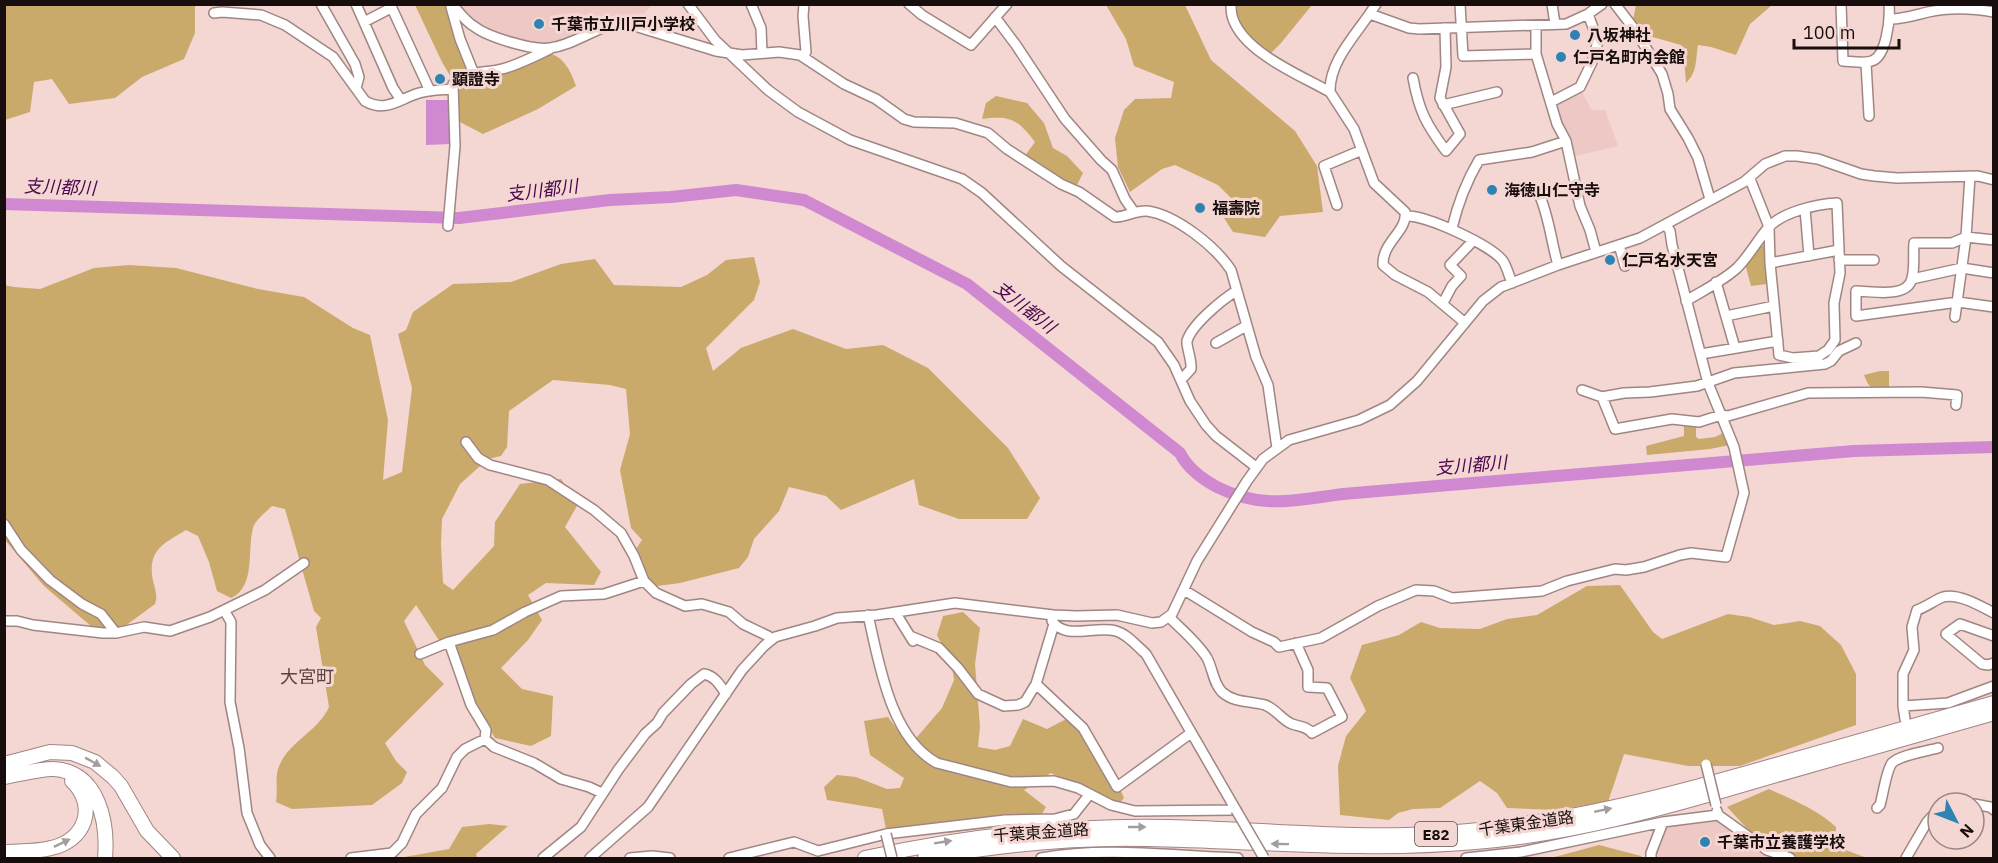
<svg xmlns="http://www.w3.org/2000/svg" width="1998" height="863" font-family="'IBM Plex Sans','Noto Sans JP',sans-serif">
	<rect width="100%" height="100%" fill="#f4d6d3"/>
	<path fill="#edc8c4" d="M465,4L653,5L633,23L551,47L485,31L458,10Z
		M1580,89L1592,110H1605L1618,146L1571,157L1554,106L1558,101Z
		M1718,820L1785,858H1655L1662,833L1668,827Z"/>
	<path fill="#caaa6b" d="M4,5H195V33L184,59L142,77L115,98L69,104L52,79L34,82L30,112L5,120Z
		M415,5H448L472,72L452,79L442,62Z
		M1106,5H1185L1211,60L1295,131L1317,166L1323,212L1280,216L1265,237L1233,232L1224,218L1231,198L1218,185L1175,165L1162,169L1130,192L1118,167L1115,138L1124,110L1135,99L1171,98L1174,82L1134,66L1126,39Z
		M1233,5H1312L1281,43L1269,55L1256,49L1244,31Z
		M1636,5H1772L1750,24L1736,55L1711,47L1698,45C1695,61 1698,71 1686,83L1684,58L1681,45L1649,36L1632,25Z
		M547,53C563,55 571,71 576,86L538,109L483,134L458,121L454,89L458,83Z
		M996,96L1027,103L1044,123L1053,148L1067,156L1083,173L1073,193L1024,157L1035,142C1018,120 1011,115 982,119L986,103Z
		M1759,245L1765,246L1767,284L1751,286L1745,264Z
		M754,257L760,282L754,300L706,348L713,371L741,348L793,329L846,349L883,345L928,368L1008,448L1040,498L1027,519H959L919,505L914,479L841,510L826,496L789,487L779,511L754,539L748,557L739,568L680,583L650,587L636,549L642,540L631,528L620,470L630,434L626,389L610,385L553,380L509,411L507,447L501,456L488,459L460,484L442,519L441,544L443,583L453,590L494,546L495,522L520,484L561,479L578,504L565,527L601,572L594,585L546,583L528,595L542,620L528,640L501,668L522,689L553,696L551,736L531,746L495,738L446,651L416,605L404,621L425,665L444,684L385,743L396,761L407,772L402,783L372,805L292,809L276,802C278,791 275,778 278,769C287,742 318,732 329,707L316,627L321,618L314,611L285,509L272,506C266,512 255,520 253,528C247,550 256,587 231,598L217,591L209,562L198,536L186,530C163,544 147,550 153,581C155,589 158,596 155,604L121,629L92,627L44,586L5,540L4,285L14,287L40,289L94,268L129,265L176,268L258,289L304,297L353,328L370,335L388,420L383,480L402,472L412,388L398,334L406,330L413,312L453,284L511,282L561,264L595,259L614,285L681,287L707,275L726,260Z
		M1880,371H1889V389C1873,389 1870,391 1864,375Z
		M1684,422L1696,425V437L1699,439L1715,437L1725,432L1730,445L1710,449L1647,455L1646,446L1684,436Z
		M1620,585L1653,632L1662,639L1728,614L1749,617L1774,625L1800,621L1820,626L1841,645L1856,674V725L1740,766H1688L1624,754L1608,802L1557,810L1507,808L1497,793L1480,781L1440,808L1413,809L1398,813L1389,820L1340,815L1338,766L1346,736L1366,711L1350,678L1362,645L1399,635L1421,622L1440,628L1480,629L1507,619L1537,615L1587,586Z
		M963,612L980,628L975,664L980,727L978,747L995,750L1010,746L1023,719L1047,729L1072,716L1081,720L1104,752L1124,798L1115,808L1051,773L1024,790L1046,807L1036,824L1008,825L948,833L886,829L882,809L827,800L824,787L837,775L856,777L887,789L900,788L904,778L870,755L864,721L888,717L905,740L917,737L942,708L954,680L952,666L937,635L943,616Z
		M1769,789C1793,800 1816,809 1836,827L1835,846L1867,858H1799L1754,836L1727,807Z
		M489,824L508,826L476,854L477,858H399L449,849L462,827Z
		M1599,845L1641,856L1642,858H1551Z"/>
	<path fill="#d089d1" d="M426,100H449L450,144L426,145Z"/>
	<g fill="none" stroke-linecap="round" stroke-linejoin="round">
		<path stroke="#d089d1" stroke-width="12" d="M4,204L459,218L610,200L671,197L736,190L804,200L967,284L1180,453C1188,469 1202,479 1217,487C1262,510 1296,500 1343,494L1854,451L1994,447"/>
		<g stroke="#a08683" stroke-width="12">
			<path id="minor" d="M321,4L355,64L359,77L356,88
				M356,4L393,88L401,100
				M390,4L430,91
				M452,4C459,12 466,22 475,27C488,37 534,51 550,48C576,45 598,24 625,23L716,51L742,55L779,52L800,55L844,84L876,99L904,119L914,122L955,123L988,133L1007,149L1061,184L1079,192L1115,217C1126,217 1136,210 1147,211C1176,215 1215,246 1231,270L1256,357L1268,385L1277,448
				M688,4L715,40L768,90L798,112L850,140L962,179L982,193L1061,266L1158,342L1174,365L1190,401L1206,425L1216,436L1256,467
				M751,4L761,28L762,53
				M804,4L803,16L806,52
				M909,4L922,15L971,45L1007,4
				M1231,4C1231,9 1231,14 1233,19C1245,53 1300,75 1330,92
				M1376,4C1360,31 1329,59 1330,92L1354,129L1374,183L1405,212C1408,231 1382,242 1383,265L1395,275L1428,292L1464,322
				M1460,4L1463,56L1536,54
				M1552,4L1555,24
				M1615,4L1635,30L1662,74L1668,94L1670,109L1688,138L1698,158L1710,199
				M1841,4L1843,61C1869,63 1879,67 1886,38C1889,26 1890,17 1889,4
				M451,7L460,39L474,74
				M214,13L222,12L261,15L285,25L333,57L365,101C386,113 399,99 419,93C430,90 441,90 452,89
				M1370,14L1409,28L1419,29L1566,24L1588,14L1602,4
				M995,17L1016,45L1065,119L1101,160L1112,170L1125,199L1134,212
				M1891,19C1904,19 1915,15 1928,12C1950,7 1972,8 1994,12
				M364,22L391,8
				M1536,26V54L1557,124L1566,141L1580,206L1590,230L1596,252
				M1866,63L1869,116
				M1413,78C1419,111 1426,124 1446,151L1460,134L1440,98L1446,67L1445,28
				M1551,102L1580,87L1592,62L1598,41L1588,14
				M1443,105L1497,92
				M1539,194C1549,216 1551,241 1558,265
				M1337,205L1324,166L1362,150
				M1805,209L1809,256
				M1406,216C1426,215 1491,245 1503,261C1507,267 1509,276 1512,283
				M448,226L455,146L453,84C465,71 486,73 502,69C518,65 535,56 550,49
				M1452,228C1458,203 1466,182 1479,160L1532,152L1566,141
				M1994,240L1966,237L1952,243H1914C1913,254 1915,267 1912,278C1908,299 1872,291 1856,291V316L1958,302L1994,307
				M1619,245L1625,266
				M1839,260H1874
				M1770,263L1839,250
				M1912,279L1962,268L1994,273
				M1716,282L1735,348
				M1686,301C1702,291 1723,281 1737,268C1749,256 1757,241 1768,228C1782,212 1817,204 1837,203L1840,273L1834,303L1835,340L1828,350L1819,356L1793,358L1779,355L1770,263L1769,227L1750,179
				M1443,303L1452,286L1461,276L1450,265L1473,241
				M1726,316L1774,306
				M1955,317L1966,237L1970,176
				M1216,343L1246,326
				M1701,354L1778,341
				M1181,380L1191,369C1192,360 1186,346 1187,341C1192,324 1222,300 1236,291
				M1582,390L1602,397L1624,393L1650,392L1697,386L1734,373L1825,364L1831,361L1839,351L1856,343
				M1602,397L1615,429L1672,419L1699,422L1721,415L1728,416L1808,393L1921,392L1957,395L1956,405
				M466,442L478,458L490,465L548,480L594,510L621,533L634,556L644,581L656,593L685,606L702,604L729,612L743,624L768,636L771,640
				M4,524L21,550L50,580L82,604L101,614L116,633
				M1184,590L1252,632L1274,642L1279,647L1321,638L1378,606L1416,590L1434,591L1452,598L1542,591L1567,581L1615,569L1626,570L1644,567L1680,555L1691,553L1726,557L1744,493L1734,447L1708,383L1672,245L1670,231L1666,225
				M224,610L231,622L230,702L239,748L247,813L260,845L270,858
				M895,612L913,641
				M868,615C879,662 890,738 937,763L1011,782L1054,781L1078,788L1111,805L1135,811L1236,810L1146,654C1137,646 1127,634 1116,631C1095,625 1066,641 1052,621L1053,615
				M1169,617C1182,630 1198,643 1207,658C1213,669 1213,683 1222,692C1234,703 1251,701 1265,705C1276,709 1282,720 1292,724C1300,727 1306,726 1312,733L1342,717L1327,688L1308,687V670L1296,643
				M4,621H17L33,625L103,633H116L144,627L170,631L210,617L265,590L304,563
				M910,636L939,648L958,668L978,694L1004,706L1018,705L1025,702L1036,684L1054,624
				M1994,636L1960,624L1946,634L1982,664L1988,665L1994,663
				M449,642L471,705L486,730L485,739L494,747L534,763L561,779L589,787L602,793
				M420,654L449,642L493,630L525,612L561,596L604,594L644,581
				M1036,684L1083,728L1117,787L1191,733
				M1903,706L1948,703L1994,686
				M1905,719L1903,706V674L1914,650L1912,627L1917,610C1926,607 1935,600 1943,597C1959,593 1980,606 1994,613
				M1945,803L1956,799L1970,803
				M1974,804L1990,807L1994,810
				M1877,808L1880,805C1883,795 1886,771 1892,763C1900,755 1927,751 1938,748
				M1717,811L1718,815L1767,850L1790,858
				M351,858L392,853L402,843L416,814L442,788L457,757L465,749L485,739
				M543,858L581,827L618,770L645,734L657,723L663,713L691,684L704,674C715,676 720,685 726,694
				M590,858L648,807L742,670L764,646L775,637L815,626L837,618L877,615L955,603L1053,615L1076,616L1117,615L1152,623L1161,622L1172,614L1197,561L1247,481L1263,459L1289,440L1359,420L1390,405L1417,381L1483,301L1501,287L1558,265L1640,238L1744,182L1765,164L1785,156H1797L1818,159L1861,174L1874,176L1897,178L1978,176L1994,180
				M630,858L652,856L670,858
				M729,858L794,842L818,851L886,834L1005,820L1055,819L1074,814L1089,795
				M1041,858C1106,846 1172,856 1238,858
				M1466,858L1521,852L1663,822L1718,815
				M1651,858V853L1663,822
				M1906,858L1927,822L1938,810"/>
		</g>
		<g stroke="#a08683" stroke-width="16">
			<path id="highway" d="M4,764L50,752L72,753L95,762L113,777L121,786L147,831L173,858
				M4,777C17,775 43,768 54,769C99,772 108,823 105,858
				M4,852C20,851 36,852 51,848C85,841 98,806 72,781
				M865,858C965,836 1066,825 1168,827C1261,829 1353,840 1445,833C1557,825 1664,797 1772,766C1846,745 1920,724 1994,703
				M925,858C998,845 1073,837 1148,839C1257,841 1366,852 1475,842C1570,834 1661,809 1752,782C1833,759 1913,736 1994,713"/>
		</g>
		<use href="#minor" stroke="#fff" stroke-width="9"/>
		<use href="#highway" stroke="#fff" stroke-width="14"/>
		<g stroke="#a08683" stroke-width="12" stroke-linecap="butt">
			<path id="minor-bridge" d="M1706,764L1716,805
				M1236,810L1264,858
				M886,834L892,858"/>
		</g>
		<use href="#minor-bridge" stroke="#fff" stroke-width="9"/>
	</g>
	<defs><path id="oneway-solid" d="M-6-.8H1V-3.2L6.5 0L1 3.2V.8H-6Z" transform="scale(1.5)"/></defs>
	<g fill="#a29e9e">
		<use href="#oneway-solid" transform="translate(93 762) rotate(29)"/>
		<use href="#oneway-solid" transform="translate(1603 810) rotate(-12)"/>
		<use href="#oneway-solid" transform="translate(1137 827)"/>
		<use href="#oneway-solid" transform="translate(943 842) rotate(-9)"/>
		<use href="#oneway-solid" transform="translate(62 843) rotate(-26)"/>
		<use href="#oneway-solid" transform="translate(1280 844) rotate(-179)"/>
	</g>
	<g fill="#2f83b3" stroke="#f4d6d3" stroke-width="2">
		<circle cx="539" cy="24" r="6"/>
		<circle cx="1575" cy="35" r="6"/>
		<circle cx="1561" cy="57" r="6"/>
		<circle cx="440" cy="79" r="6"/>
		<circle cx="1492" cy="190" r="6"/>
		<circle cx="1200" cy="208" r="6"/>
		<circle cx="1610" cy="260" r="6"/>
		<circle cx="1705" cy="842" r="6"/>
	</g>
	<g text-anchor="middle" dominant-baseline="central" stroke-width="6" stroke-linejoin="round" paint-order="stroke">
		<rect fill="#f4d6d3" stroke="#594948" stroke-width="1.5" x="1415" y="822" width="42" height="24" rx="4.5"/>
		<g font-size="15" font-weight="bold" fill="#170d0c">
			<text x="1436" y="834">E82</text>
		</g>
		<g font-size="16" font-weight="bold" fill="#170d0c" stroke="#f4d6d3" text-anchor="start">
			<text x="551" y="24">千葉市立川戸小学校</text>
			<text x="1587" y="35">八坂神社</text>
			<text x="1573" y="57">仁戸名町内会館</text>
			<text x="452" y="79">顕證寺</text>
			<text x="1504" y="190">海徳山仁守寺</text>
			<text x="1212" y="208">福壽院</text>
			<text x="1622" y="260">仁戸名水天宮</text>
			<text x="1717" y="842">千葉市立養護学校</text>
		</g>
		<g font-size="16" fill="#170d0c" stroke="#f4d6d3">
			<text transform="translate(1526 823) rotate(-8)">千葉東金道路</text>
			<text transform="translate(1041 832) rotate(-4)">千葉東金道路</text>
		</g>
		<g font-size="18" font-style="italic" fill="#4a074d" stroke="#f4d6d3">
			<text transform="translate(60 187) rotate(2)">支川都川</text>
			<text transform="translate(542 190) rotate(-7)">支川都川</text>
			<text transform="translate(1025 307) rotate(38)">支川都川</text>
			<text transform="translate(1471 465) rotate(-5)">支川都川</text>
		</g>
		<g font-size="18" fill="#5a4240" stroke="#f4d6d3">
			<text x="307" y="676">大宮町</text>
		</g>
	</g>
	<rect width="1998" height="863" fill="none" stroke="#170d0c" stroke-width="12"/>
	<g transform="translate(1956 821) rotate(132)"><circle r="28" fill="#f4d6d3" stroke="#9c8683" stroke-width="1.5"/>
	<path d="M0-4.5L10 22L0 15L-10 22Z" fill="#2f83b3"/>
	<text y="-9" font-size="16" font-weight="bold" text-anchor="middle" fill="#170d0c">N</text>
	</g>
	<path d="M1794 39v9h105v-9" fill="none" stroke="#170d0c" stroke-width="3"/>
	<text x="1803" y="39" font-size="18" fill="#170d0c" stroke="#f4d6d3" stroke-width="4.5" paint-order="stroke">100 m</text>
</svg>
